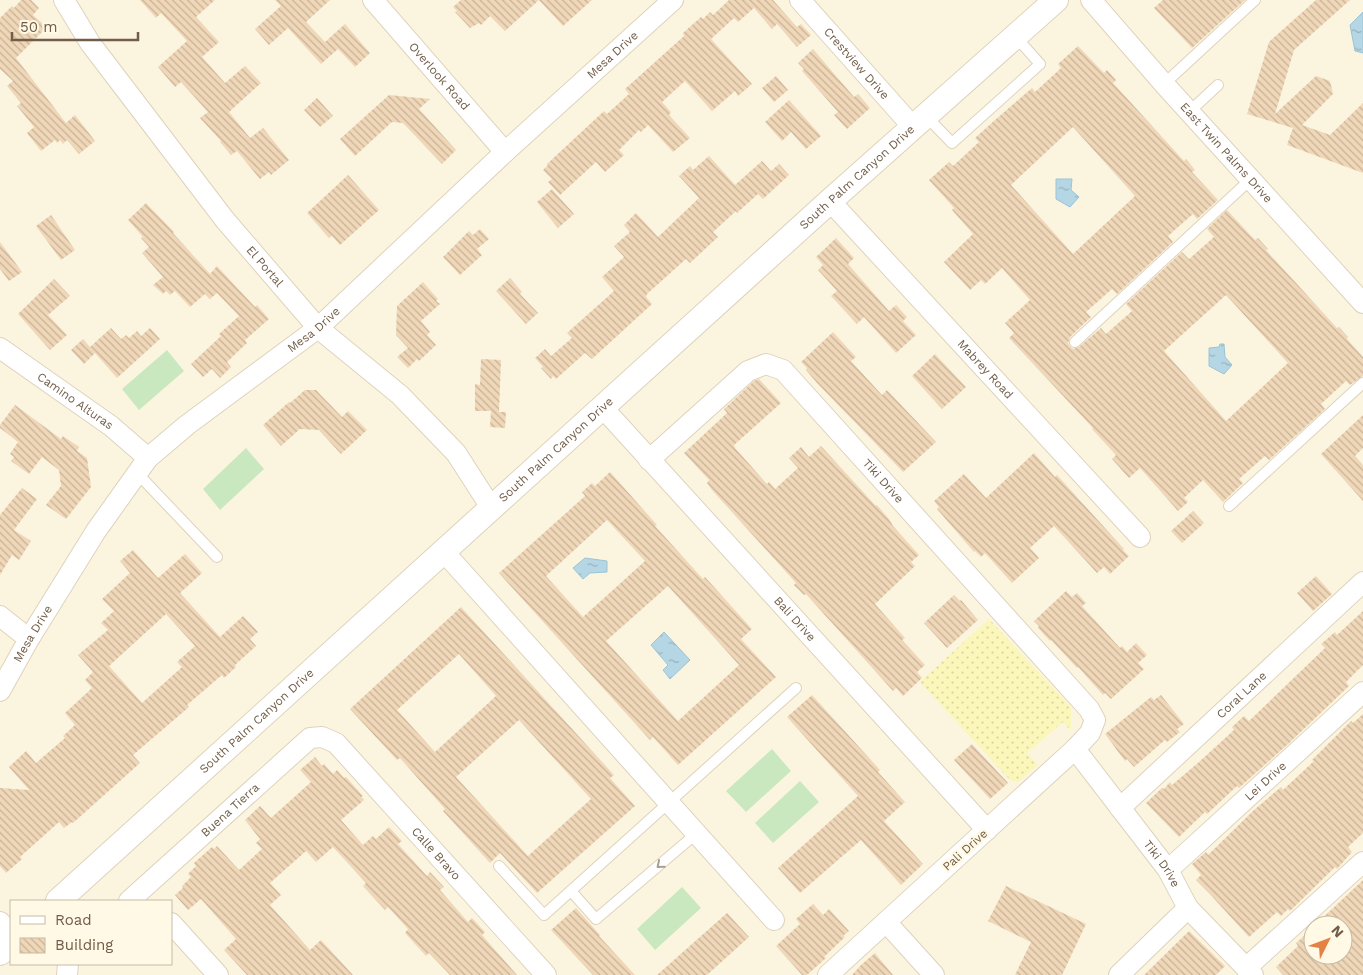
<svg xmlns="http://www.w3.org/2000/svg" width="1363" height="975" font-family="'Work Sans',sans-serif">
	<defs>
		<pattern id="sand-dots" width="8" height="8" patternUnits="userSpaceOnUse" patternTransform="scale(1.25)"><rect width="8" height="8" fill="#fbf6ba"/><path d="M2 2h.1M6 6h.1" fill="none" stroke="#dad5a1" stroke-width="1.8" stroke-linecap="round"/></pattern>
		<pattern id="water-ripples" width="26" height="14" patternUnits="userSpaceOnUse" patternTransform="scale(1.25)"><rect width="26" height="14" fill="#b5d6e4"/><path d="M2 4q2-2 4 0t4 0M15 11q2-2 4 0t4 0" fill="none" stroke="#98b1bb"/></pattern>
		<pattern id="building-back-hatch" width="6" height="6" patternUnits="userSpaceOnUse" patternTransform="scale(1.25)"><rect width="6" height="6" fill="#f0d7b8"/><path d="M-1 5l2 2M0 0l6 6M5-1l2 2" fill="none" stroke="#c7b298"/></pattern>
	</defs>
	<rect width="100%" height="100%" fill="#fbf5e0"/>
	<path fill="#c9e8bf" d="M167,350L184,371L139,410L122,389Z
		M246,448L264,469L220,510L203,489Z
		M772,749L791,771L746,812L726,791Z
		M800,781L819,802L773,843L755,823Z
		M682,887L701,908L655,950L637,929Z"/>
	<path fill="url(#sand-dots)" d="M989,619L1071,707V728L1070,730L1063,722L1027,753L1038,765L1018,782L1010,780L920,682Z"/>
	<path fill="url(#water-ripples)" stroke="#9cc4d5" d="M1363,12V53L1355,51L1350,25Z
		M1056,179H1072L1071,190L1079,197L1070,207L1056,199Z
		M1220,344H1224L1225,357L1232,365L1224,374L1209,366V348L1219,347Z
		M585,558L607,561V572L590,573L583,579L573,568Z
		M664,632L690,660L670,679L663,670L668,665L651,645Z"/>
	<path fill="url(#building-back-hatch)" fill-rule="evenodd" d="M21,0H31L39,8L33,15L42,23L43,31L16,58L66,123L75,115L95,141L79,154L67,140L63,144L60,140L57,143L55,140L41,151L27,133L34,127L17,106L21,103L7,86L13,81L0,69V18L12,6L14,8Z
		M140,0H215L196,17L219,42L202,57L225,83L245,66L261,83L229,112L250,138L263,128L289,160L271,175L269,172L260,179L237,151L231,155L220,142L221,141L200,118L208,112L181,82L175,87L158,67L187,41L161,13L156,18Z
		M275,0H330L306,22L325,42L345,24L370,53L355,67L338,49L321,64L288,28L269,45L255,29L281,6Z
		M461,0H592L563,26L539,0L505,31L490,16L481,25L479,23L470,28L455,12L457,11L453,7Z
		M729,0H773L797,27L801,24L811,35L797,47L777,24L772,29L754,8L738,22L734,18L711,39L752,84L738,96L735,91L712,111L685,81L662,102L671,112L669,115L690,138L673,152L648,125L641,132L639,130L619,150L624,155L605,172L596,162L560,195L548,182L552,179L543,170L548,165L547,164L604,111L607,114L629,94L625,89L684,36L683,33L701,17L703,19L710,12L713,15Z
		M1163,0H1245L1192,48L1154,8Z
		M1316,0H1350L1294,50L1275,114L1316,76L1330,81L1333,94L1302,125L1330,135L1363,103V173L1287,145L1293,128L1247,114L1269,42Z
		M1078,46L1104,73L1107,70L1116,80L1113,83L1184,161L1186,159L1195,170L1192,172L1218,200L1197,219L1193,214L1168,236L1173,242L1117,294L1112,289L1086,312L1091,317L1070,337L1068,343L1070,346L1073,349L1079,347L1101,328L1106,334L1132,311L1126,304L1182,252L1189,259L1214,237L1207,229L1227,210L1255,240L1258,238L1268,249L1266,250L1337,328L1339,327L1348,337L1347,339L1363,357V376L1350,385L1346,381L1321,404L1325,409L1269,460L1265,456L1239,479L1243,483L1223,502L1203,480L1184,498L1188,502L1178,511L1140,468L1129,478L1112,459L1116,455L1092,429L1093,428L1009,338L1014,333L1005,323L1030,300L1002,268L985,284L981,280L970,290L944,262L973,234L952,210L954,208L929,180L949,162L953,166L979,142L975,138L995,120L1032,88L1035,92L1061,68L1058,64ZM1073,127L1135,196L1073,254L1011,185ZM1226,295L1288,363L1226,421L1164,351Z
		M813,49L854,97L858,94L870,108L847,129L834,115L838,112L802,71L804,69L798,63Z
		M776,76L788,90L774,102L762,88Z
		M389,95L430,99L419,109L456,150L442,164L403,123L392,122L355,156L340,139Z
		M317,98L333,116L320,127L304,110Z
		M789,100L821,136L806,149L791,132L782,141L765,122Z
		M709,156L735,185L762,161L771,171L779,164L789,175L763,199L758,194L737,213L736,211L713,232L718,237L690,263L686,259L647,294L646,297L652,304L592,359L585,353L556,379L553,376L551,379L541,368L543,367L535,358L545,349L551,356L572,338L567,333L614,291L602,277L624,257L614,246L630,232L624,225L636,213L658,237L699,198L679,176L690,166L693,170Z
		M348,175L379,210L340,245L332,236L329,238L307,213Z
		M552,189L574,214L558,228L537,202Z
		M146,203L174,232L173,233L210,274L217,266L255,307L257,305L269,319L245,340L247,343L227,362L231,367L220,378L212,369L203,377L191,364L221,336L219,334L239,316L217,293L210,299L205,294L190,307L175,291L170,295L166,291L163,294L153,285L163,277L142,253L149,247L141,238L143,237L128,220Z
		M51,215L75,250L61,260L36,226Z
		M480,229L489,239L477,249L482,255L460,275L443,257L469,231L473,235Z
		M836,238L854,258L848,264L889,311L896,305L907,317L903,321L916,335L896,353L864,317L857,324L831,296L837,291L818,270L823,265L816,257Z
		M0,242L22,272L9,281L0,269Z
		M510,278L522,292L520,294L538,313L526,324L496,291Z
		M54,279L70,296L48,315L67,335L50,350L18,314Z
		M423,282L438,299L436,301L440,304L421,321L430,332L427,335L436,345L419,361L417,359L408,368L397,357L408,348L396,335L397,306Z
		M111,328L121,339L126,335L129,338L137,331L141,336L150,328L160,339L117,378L95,353L84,364L71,350L83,339L90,347Z
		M833,332L856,357L851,361L882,395L887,390L936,442L903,472L817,383L806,370L807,368L801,362Z
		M935,354L966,387L942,409L912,376Z
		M481,359L501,360L499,412H506L505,428L490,427L491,411H475V384L480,385Z
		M759,379L781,403L734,445L735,448L767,484L769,482L775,489L798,468L789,458L801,447L809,457L821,446L876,506L877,505L889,519L893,526L919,555L911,562L915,566L875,604L905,638L902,640L925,665L917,672L922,678L903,696L896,688L893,691L806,594L804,595L794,585L796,583L712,490L707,483L709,480L684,453L727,413L724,409L754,381Z
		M305,390H316L342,417L348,411L367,430L341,454L319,430L300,429L281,446L263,425L289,402L290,403Z
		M15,405L61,439L63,436L79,447L77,451L87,458L91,487L66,519L46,505L61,486L59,470L42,457L29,474L11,461L14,457L10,454L18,442L0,428V425Z
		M1363,415V448L1355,456L1363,465V501L1321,454Z
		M1034,453L1055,477L1057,475L1124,549L1123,550L1129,556L1110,574L1104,567L1097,573L1054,526L1030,548L1039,558L1012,583L985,553L981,557L975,551L974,552L937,509L939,507L934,501L964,474L986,498Z
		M610,472L657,525L655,526L703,579L705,577L752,629L741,639L776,677L678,765L653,737L650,740L499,573L585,496L582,492L592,483L595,486ZM607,520L645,561L583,617L546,576ZM668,586L739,665L678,721L606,641Z
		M22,488L37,499L14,530L31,541L19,560L12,555L0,575V515Z
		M1193,511L1204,523L1182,543L1171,531Z
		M133,550L158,578L185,554L202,573L180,593L220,637L243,616L258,632L250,639L256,646L235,665L236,667L224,678L222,675L187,705L189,707L133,755L140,763L73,823L72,822L64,828L59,822L20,857L22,859L6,873L0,866V788L29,790L9,767L26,751L36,763L65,738L63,736L75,725L65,713L92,688L85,680L93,672L78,655L108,630L101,623L114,611L102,599L130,573L120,561ZM166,614L195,646L177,662L182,667L142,703L109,666Z
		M1316,576L1332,594L1313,611L1297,593Z
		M1066,591L1072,597L1077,593L1086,603L1082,606L1120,648L1122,646L1127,652L1136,643L1147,655L1138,663L1144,669L1111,699L1105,693L1103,695L1078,667L1077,668L1051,640L1050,641L1038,628L1039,626L1034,621Z
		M954,595L960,601L961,600L978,620L947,648L924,623Z
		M461,607L614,775L610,778L635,806L537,893L500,853L490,863L443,811L445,809L400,758L397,760L350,709ZM459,654L496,696L435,752L397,710ZM519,720L591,799L528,856L456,777Z
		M1363,611V665L1346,682L1349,686L1287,745L1239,788L1237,786L1207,814L1205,812L1179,837L1146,803L1162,788L1164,789L1170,782L1172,785L1199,762L1234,730L1232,727L1244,716L1249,721L1325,648L1321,644L1335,632L1337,635Z
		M812,695L880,770L878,772L905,802L884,821L923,864L901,885L861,840L800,893L778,868L858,796L787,717Z
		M1161,695L1184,724L1177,729L1180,732L1167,742L1165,740L1134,767L1127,759L1125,761L1105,734L1151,697L1154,700Z
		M1363,714V833L1348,847L1352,852L1337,869L1335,867L1329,873L1290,911L1288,909L1281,916L1277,912L1249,937L1209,893L1196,880L1201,875L1192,864L1206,852L1208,855L1254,810L1281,787L1283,790L1314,761L1312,760L1351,721L1353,723Z
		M972,744L1008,783L990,799L954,760Z
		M315,757L322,766L324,764L333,774L337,770L344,778L346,777L363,796L361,797L364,800L341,820L363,845L373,836L376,839L389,827L402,841L398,844L427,876L430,872L444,887L440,890L468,922L472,918L485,932L482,935L517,975H450L429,953L426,956L405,933L408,929L388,907L385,910L363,886L366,883L333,847L316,862L306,851L270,883L281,895L270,905L310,950L321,940L353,975H247L224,950L236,939L201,899L188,910L175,895L183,888L182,886L191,877L188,874L196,866L194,863L212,847L214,849L217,846L239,870L262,849L256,843L260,839L245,820L260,806L271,818L311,782L300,770Z
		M1363,880V975H1283L1276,967L1298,946L1296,943L1313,928V955H1343V925H1315Z
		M1006,886L1086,924L1062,975H1015L1031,942L988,921Z
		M813,904L823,915L829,909L849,931L843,936L845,937L824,957L826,958L807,975H802L776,946L800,924L796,919Z
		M576,908L600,935L599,936L635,975H593L551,930Z
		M727,913L749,937L707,975H657Z
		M1189,931L1225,966L1216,975H1144Z
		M875,953L893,975H852L861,965Z"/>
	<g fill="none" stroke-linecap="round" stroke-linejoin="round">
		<g stroke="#dfd2bc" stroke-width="12">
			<path id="service" d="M1164,84L1255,0
				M1189,112L1218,85
				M926,116L952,143L1040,64L1016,37
				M1075,342L1251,179
				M137,473L217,557
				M1229,506L1363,383
				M499,866L544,915L796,688
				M571,891L596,919L697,833"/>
		</g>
		<g stroke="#dfd2bc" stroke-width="22">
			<g id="minor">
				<path id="s1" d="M64,0L90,43L225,220L318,328L400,395L456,453L492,509"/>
				<path id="s2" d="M373,0L505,152"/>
				<path id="s3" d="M800,0L913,127"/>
				<path id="s4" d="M1091,0L1164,84L1363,303"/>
				<path id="s5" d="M830,201L1140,537"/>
				<path id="s6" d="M0,348L111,426L148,458"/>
				<path id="s7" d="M603,408L987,830"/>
				<path id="s8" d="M649,460L748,371L766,364L783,370L1089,709L1095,720L1090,733L1075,749L828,975"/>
				<path d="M444,552L774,920"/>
				<path d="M0,616L29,639"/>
				<path id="s9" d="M0,691L29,639L96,531L148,458L187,425L318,328L505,152L673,0"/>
				<path id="s10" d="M1075,749L1168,870L1188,908L1253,975"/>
				<path id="s11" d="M1120,808L1363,582"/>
				<path id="s12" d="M1168,870L1363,692"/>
				<path id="s13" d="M129,901L310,738L322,737L336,743L546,975"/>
				<path d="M0,922L11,935"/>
				<path d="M886,922L934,975"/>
				<path d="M171,923L218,975"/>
				<path d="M1246,968L1363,862"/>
				<path d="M67,975L68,964"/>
				<path d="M1119,975L1188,908"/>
			</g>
		</g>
		<g stroke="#dfd2bc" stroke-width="26">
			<g id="tertiary">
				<path id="s14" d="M58,901L830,201L1056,0"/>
				<path d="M0,953L11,943"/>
			</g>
		</g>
		<use href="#service" stroke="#fff" stroke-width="10"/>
		<use href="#minor" stroke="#fff" stroke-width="20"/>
		<use href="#tertiary" stroke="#fff" stroke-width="24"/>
	</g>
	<defs><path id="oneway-chevron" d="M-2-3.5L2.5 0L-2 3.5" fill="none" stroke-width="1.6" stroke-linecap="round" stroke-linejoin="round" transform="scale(1.25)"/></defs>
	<use stroke="#aa9e91" href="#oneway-chevron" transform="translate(660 865) rotate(140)"/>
	<g text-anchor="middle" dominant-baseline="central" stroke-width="5" stroke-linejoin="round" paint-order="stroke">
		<g font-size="12" fill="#715d48" stroke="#fff9e5">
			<text stroke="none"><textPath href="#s9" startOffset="892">Mesa Drive</textPath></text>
			<text stroke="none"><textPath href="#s3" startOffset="85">Crestview Drive</textPath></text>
			<text stroke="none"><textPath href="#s2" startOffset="101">Overlook Road</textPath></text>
			<text stroke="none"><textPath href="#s4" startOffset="204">East Twin Palms Drive</textPath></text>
			<text stroke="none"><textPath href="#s14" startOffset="1078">South Palm Canyon Drive</textPath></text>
			<text stroke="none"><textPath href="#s1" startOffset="334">El Portal</textPath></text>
			<text stroke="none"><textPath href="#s9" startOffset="486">Mesa Drive</textPath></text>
			<text stroke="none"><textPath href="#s5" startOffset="229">Mabrey Road</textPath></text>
			<text stroke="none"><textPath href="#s6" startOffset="92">Camino Alturas</textPath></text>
			<text stroke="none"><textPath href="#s14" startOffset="672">South Palm Canyon Drive</textPath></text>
			<text stroke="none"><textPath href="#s8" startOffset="320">Tiki Drive</textPath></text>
			<text stroke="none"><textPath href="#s7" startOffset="285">Bali Drive</textPath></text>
			<text stroke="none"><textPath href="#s9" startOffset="66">Mesa Drive</textPath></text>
			<text stroke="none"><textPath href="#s11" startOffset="166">Coral Lane</textPath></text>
			<text stroke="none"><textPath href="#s14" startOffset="268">South Palm Canyon Drive</textPath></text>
			<text stroke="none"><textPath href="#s12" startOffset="132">Lei Drive</textPath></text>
			<text stroke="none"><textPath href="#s13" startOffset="136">Buena Tierra</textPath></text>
			<text transform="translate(965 850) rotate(-42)">Pali Drive</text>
			<text stroke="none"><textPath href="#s13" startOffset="420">Calle Bravo</textPath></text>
			<text stroke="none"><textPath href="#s10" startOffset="144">Tiki Drive</textPath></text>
		</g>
	</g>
	<rect x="10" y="900" width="162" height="65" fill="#fff9e5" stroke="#c6bba6"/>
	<rect x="20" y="916" width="25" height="8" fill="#ffffff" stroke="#c6bba6"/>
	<text x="55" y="925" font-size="15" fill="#715d48">Road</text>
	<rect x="20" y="938" width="25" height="15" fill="url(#building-back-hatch)" stroke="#c6bba6"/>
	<text x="55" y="950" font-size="15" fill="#715d48">Building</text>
	<g transform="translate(1328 940) rotate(48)"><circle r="24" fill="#fff9e5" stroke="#c6bba6"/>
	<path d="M0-4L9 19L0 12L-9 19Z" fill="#e48246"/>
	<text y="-8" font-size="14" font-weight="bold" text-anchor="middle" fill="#715d48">N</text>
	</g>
	<path d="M12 32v8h126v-8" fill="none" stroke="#715d48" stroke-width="2.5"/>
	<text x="20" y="32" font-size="15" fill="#715d48" stroke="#fff9e5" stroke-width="4" paint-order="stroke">50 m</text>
</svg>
